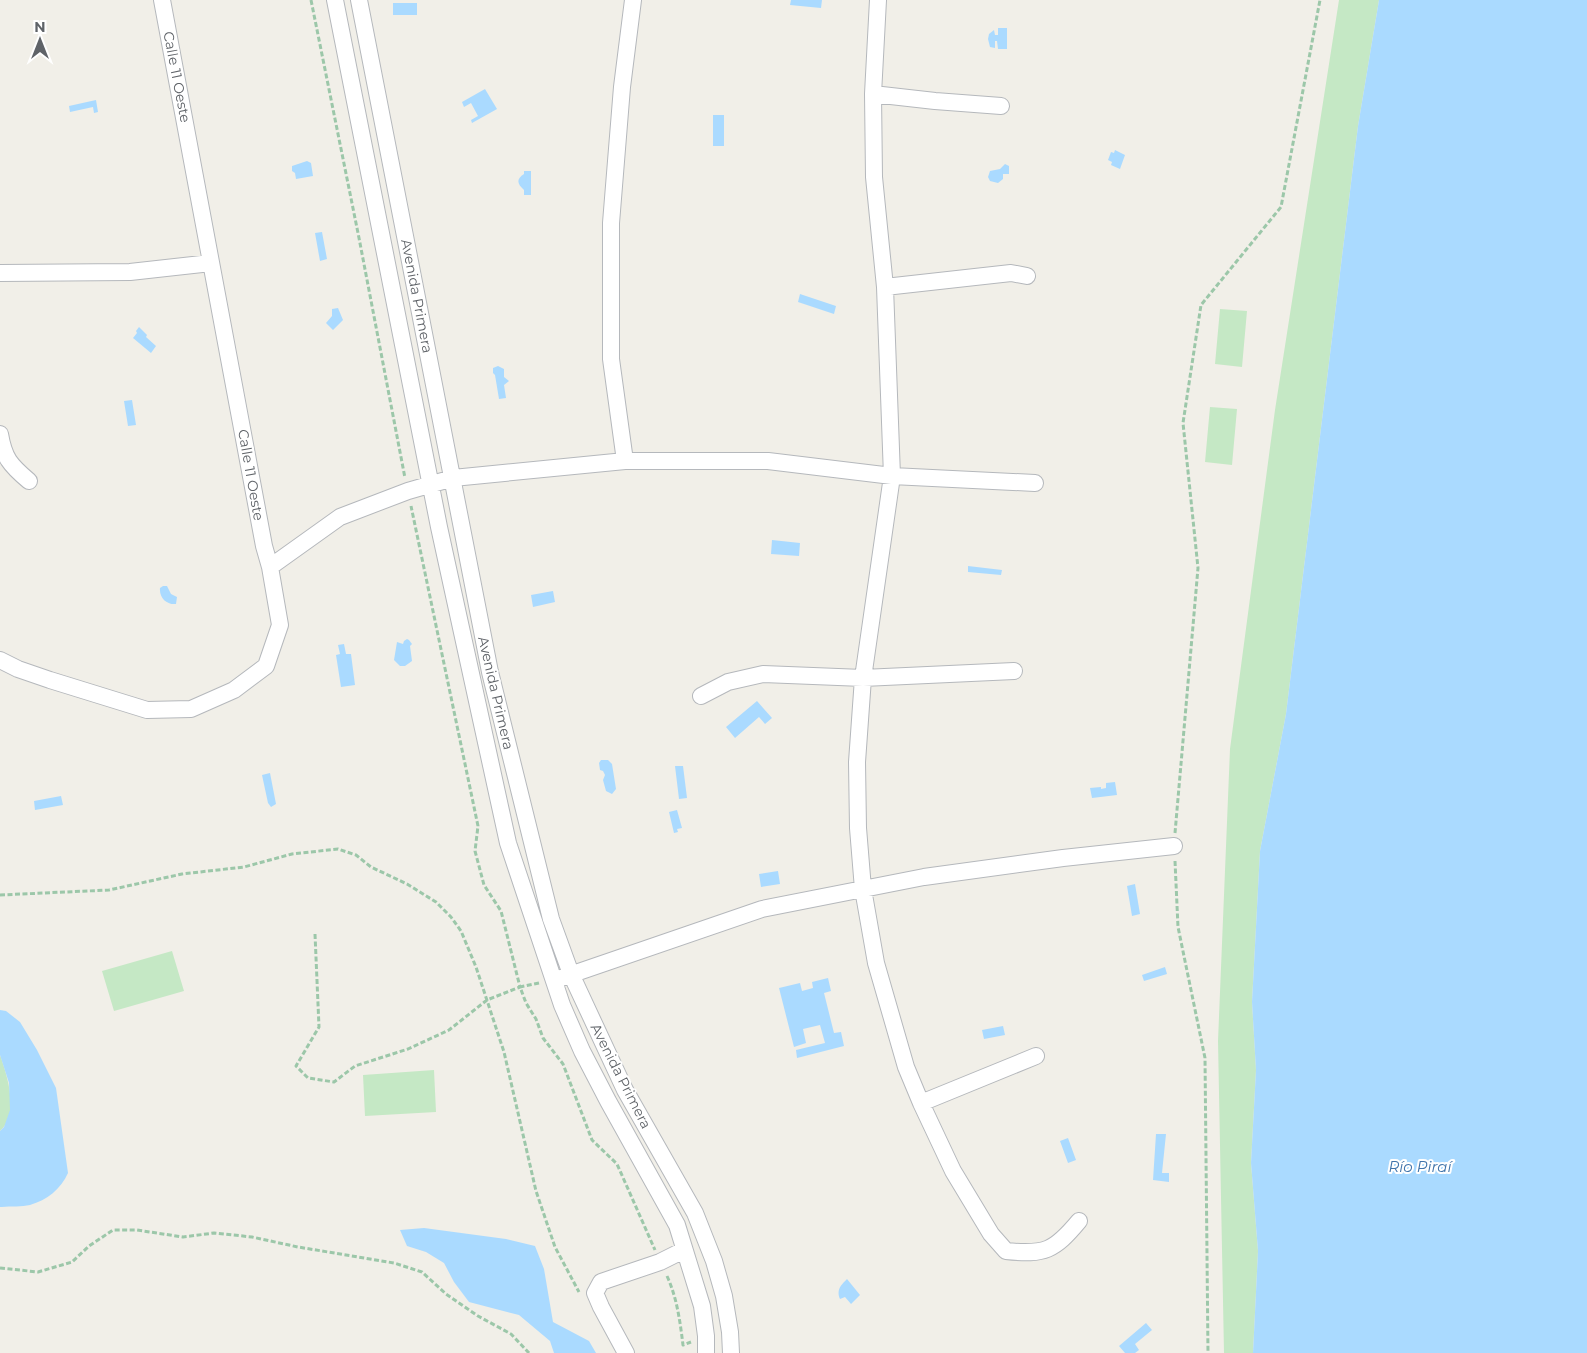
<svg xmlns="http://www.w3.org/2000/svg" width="1587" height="1353" font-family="Montserrat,sans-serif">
	<rect width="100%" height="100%" fill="#f1efe8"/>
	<path fill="#c5e8c5" d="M1339,0H1379L1358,126L1286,714L1260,851L1252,1002L1256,1070L1251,1163L1258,1251L1253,1353H1224L1218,1041L1230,749L1275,410Z
		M1220,309L1247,311L1242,367L1215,364Z
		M1210,407L1237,409L1232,465L1205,462Z
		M172,951L184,991L114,1011L102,971Z
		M0,1055C7,1075 20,1114 0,1131Z
		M434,1070L436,1112L365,1116L363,1075Z"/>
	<path fill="#aadaff" d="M791,0H822L821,8L790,5Z
		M1379,0H1587V1353H1253L1258,1251L1251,1163L1256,1070L1252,1002L1260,851L1286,714L1358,126Z
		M393,3H417V15H393Z
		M998,28H1007V49H998L997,41H995V48L990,47L988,39L989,34L994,30L995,35H998Z
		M485,89L497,109L472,123L471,120L478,116L471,103L464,107L462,102Z
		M96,100L98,112L94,113L93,107L70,112L69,106Z
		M713,115H724V146H713Z
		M1115,150L1125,155L1120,169L1111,165L1112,162L1108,160L1111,152L1114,153Z
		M307,161L311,163L313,176L296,179L295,173L292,171V166Z
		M1005,164L1009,166V174H1003V179L998,183L990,181L988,177L990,171L1000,169Z
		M524,171H531V195H524V190C517,184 516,179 524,174Z
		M322,232L327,259L320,261L315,233Z
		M800,294L836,306L834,314L798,302Z
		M338,308L343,320L333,330L326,323L332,316V309Z
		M139,327L147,335L146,337L156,346L151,353L133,338L137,333L136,331Z
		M498,366L504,369V377L509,381L504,385L506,398L499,399L495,375L493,373V368Z
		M132,400L136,425L128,426L124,401Z
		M772,540L800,543L799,556L771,554Z
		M968,566L1002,570L1001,575L968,572Z
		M163,586H167L171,594L177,597L176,604C167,605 159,598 160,588Z
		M553,591L555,602L533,607L531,595Z
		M407,639L409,640L412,644L410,646L412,661L405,666H400L394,660L397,642L403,644L404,641Z
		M344,644L346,654H351L355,685L341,687L336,655L340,654L338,645Z
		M757,701L772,718L765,724L759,717L735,738L726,727Z
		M601,760H608L612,764L616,789L612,794L606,791L603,780L605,775L603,771L600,770L599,763Z
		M675,766H683L687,798L679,799Z
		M270,773L276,804L271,807L268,803L262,775Z
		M1115,782L1117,795L1092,798L1090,788L1101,787V789L1106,788V783Z
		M61,796L63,805L35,810L34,801Z
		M677,810L682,828L677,829L678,832L674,833L669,812Z
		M778,871L780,884L761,887L759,874Z
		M1135,884L1140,914L1132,916L1127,886Z
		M1165,967L1167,974L1144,981L1142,975Z
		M828,978L831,991L824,993L834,1033L841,1032L844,1046L797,1058L796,1050L825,1043L820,1025L803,1029L806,1043L794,1047L779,988L800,983L802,991L813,988L812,982Z
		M0,1010L6,1011L20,1022L37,1050L56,1088L68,1173C61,1189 47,1200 30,1205C22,1207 11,1206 2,1207H0V1131L4,1127L10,1110L9,1083L0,1055Z
		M1003,1026L1005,1035L984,1039L982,1030Z
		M1156,1134H1166L1162,1173H1169V1182L1153,1180Z
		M1068,1138L1076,1160L1068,1163L1060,1141Z
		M424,1228L506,1239L535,1246L544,1269L553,1322L589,1341L596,1353H554L550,1341L519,1315L469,1302L454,1282L444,1263L426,1252L407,1246L400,1230Z
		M847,1279L860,1295L851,1304L845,1297L840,1299C836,1290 841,1285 847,1279Z
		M1146,1323L1152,1330L1135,1344L1139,1350L1135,1353H1125L1119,1346Z"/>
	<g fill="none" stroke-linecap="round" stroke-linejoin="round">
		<g stroke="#b5b8bc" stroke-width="18">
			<path id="street" d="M335,0L439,527L508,843L562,1005L582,1051L608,1101L677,1225L702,1306L706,1336V1353
				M359,0L490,672L551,919L571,974L625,1090L695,1213L714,1261L724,1296L730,1332L731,1353
				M878,0L873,94L874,177L885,287L892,476L863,678L857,762L858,828L863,889L876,963L906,1067L921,1103L953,1171L991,1234L1006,1251C1045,1255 1054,1251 1079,1221
				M873,94L935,101L1001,106
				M0,273L130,272L211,263
				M885,287L1011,273L1027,276
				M0,434C4,458 10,465 29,481
				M625,461L611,359V223L622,87L633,0
				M270,567L340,517L408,491L453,478L625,461H768L892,476L1035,483
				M0,660L18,669L50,680L147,710L191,709L234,690L266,666L280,625L270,567L264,546L162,0
				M701,696L728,682L763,674L863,678L1014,671
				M561,978L762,909L924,877L1063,858L1174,846
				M921,1103L1036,1056
				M626,1353L601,1307L595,1293L601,1282L660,1262L684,1250"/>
		</g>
		<path stroke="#9cc7a9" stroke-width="3" stroke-dasharray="5 2.5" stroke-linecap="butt" d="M311,0L359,238L405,478
			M1175,833L1198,568L1183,423L1201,305L1281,207L1320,0
			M1175,861L1178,927L1205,1058L1208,1353
			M0,895L109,890L182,874L244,867L292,854L338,849L356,855L371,867L407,884L436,902L451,917L461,931L476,967L504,1052L536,1191L555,1247L579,1292
			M315,934L319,1027L296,1066L308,1078L334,1082L355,1066L408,1049L449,1030L487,1000L520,987L501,911L484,885L475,851L478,826L411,506
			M539,983L520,987L526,1003L536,1019L543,1038L563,1064L592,1140L617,1164L655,1250
			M0,1268L38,1272L72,1262L89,1246L113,1230H137L183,1237L214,1233L252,1237L298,1247L394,1263L422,1272L446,1294L478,1316L511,1334L529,1353
			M667,1276C677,1298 680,1321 683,1345L691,1342"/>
		<use href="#street" stroke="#fff" stroke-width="16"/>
	</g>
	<g text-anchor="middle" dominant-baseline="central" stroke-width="4" stroke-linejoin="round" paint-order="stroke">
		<g font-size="14" fill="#5f6368" stroke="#fff">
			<text transform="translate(177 77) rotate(79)">Calle 11 Oeste</text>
			<text transform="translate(417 296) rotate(79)">Avenida Primera</text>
			<text transform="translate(251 475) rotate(80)">Calle 11 Oeste</text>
			<text transform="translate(496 693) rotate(77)">Avenida Primera</text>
			<text transform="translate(621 1076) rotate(63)">Avenida Primera</text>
		</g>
		<g font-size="15" font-style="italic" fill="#4174aa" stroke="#fff">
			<text x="1420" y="1166">Río Piraí</text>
		</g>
	</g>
	<g transform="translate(40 40)" stroke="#ffffff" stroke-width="4" paint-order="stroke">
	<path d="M0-4L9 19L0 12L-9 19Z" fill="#5f6368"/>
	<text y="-8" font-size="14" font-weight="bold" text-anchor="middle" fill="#5f6368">N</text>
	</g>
</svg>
